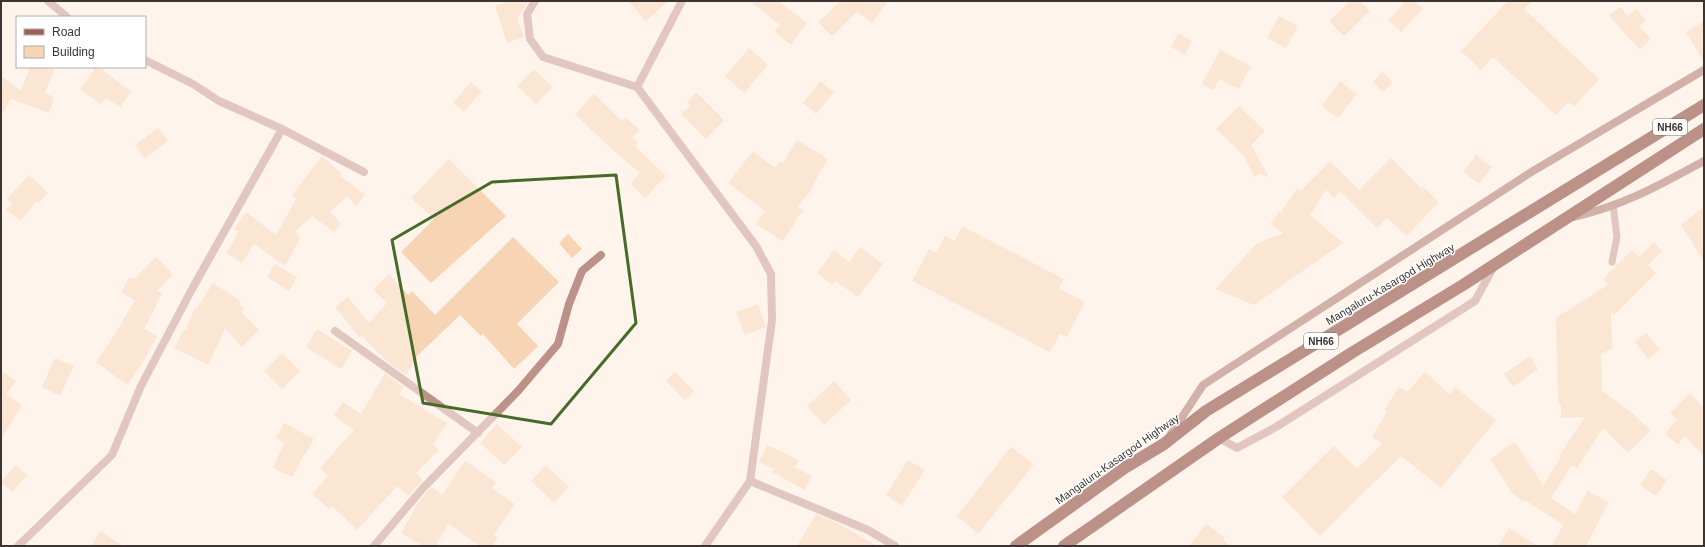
<svg xmlns="http://www.w3.org/2000/svg" width="1705" height="547" font-family="Arial,sans-serif">
	<rect width="100%" height="100%" fill="#fff4ec"/>
	<path fill="#f7d4b3" d="M510,1H529L517,18L524,37L507,43L495,6Z
		M628,1H668L646,21Z
		M750,1H778L807,23L791,45L774,32L780,25Z
		M841,1H888L872,23L857,12L832,36L818,22Z
		M1350,1H1360L1370,11L1344,36L1329,21Z
		M1406,1H1415L1423,9L1401,32L1388,20Z
		M1508,1H1533L1524,9L1599,79L1574,107L1568,102L1556,115L1493,57L1481,70L1461,51Z
		M1620,7L1628,16L1636,9L1646,20L1639,26L1651,39L1640,50L1609,16Z
		M1279,16L1298,26L1286,48L1267,38Z
		M1704,21V62L1686,32Z
		M1178,33L1192,41L1185,55L1171,47Z
		M749,48L768,65L744,93L725,76Z
		M1220,50L1251,66L1239,89L1219,79L1214,90L1202,84Z
		M30,67H46L54,70L45,93L54,97L49,113L11,99L1,116V76L21,91Z
		M96,67H99L131,92L120,107L106,98L101,104L80,89Z
		M534,69L553,87L536,104L517,86Z
		M1382,72L1393,82L1383,92L1373,82Z
		M820,81L834,92L816,114L803,103Z
		M1340,81L1357,94L1338,118L1322,106Z
		M471,82L482,91L464,112L453,103Z
		M696,92L724,120L706,139L681,114L690,106L687,102Z
		M594,94L622,121L625,117L640,130L632,138L638,143L635,146L666,176L645,198L630,184L640,173L609,147L575,114Z
		M1239,106L1265,131L1251,145L1268,175L1266,177L1261,173L1254,177L1244,156L1216,129Z
		M158,128L168,141L145,159L135,145Z
		M797,140L828,159L812,186L813,187L798,207L803,210L783,241L756,224L765,211L728,183L753,151L775,168L780,161L783,163Z
		M1476,155L1492,167L1479,184L1463,172Z
		M322,156L342,174L340,176L365,194L357,206L347,196L330,212L341,223L334,232L312,216L295,231L300,238L285,266L254,244L242,263L226,253L239,232L234,229L246,212L276,235L296,199L292,195Z
		M1391,158L1422,189L1423,187L1439,202L1407,236L1387,218L1377,228L1340,191L1334,198L1326,190L1310,215L1343,243L1254,305L1215,289L1256,244L1283,233L1270,224L1280,211L1281,212L1297,188L1301,191L1330,161L1359,190Z
		M449,159L506,216L431,283L401,252L434,219L411,198Z
		M29,175L48,193L39,203L36,201L21,221L6,210L12,203L7,199Z
		M1704,207V262L1681,225Z
		M962,226L1064,279L1059,288L1085,302L1067,337L1060,334L1050,352L912,281L929,249L936,253L945,236L955,241Z
		M568,234L582,249L572,258L559,243Z
		M513,237L559,282L517,324L538,346L514,369L483,334L481,336L460,315L416,357L417,358L406,375L390,364L361,335L360,338L335,307L348,297L369,323L387,303L373,289L389,274L408,295L412,291L435,315Z
		M1654,242L1662,251L1648,265L1656,273L1614,315L1611,311L1612,348L1601,354L1602,391L1629,410L1651,431L1628,453L1603,428L1577,468L1572,465L1551,498L1575,514L1587,491L1609,502L1586,546H1552L1563,525L1525,500L1524,502L1512,493L1490,459L1515,442L1543,485L1561,457L1559,456L1585,417L1561,418V406L1558,402L1556,318L1609,284L1603,279L1632,250L1639,257Z
		M860,247L883,264L858,297L835,281L832,285L817,273L834,250L849,262Z
		M156,257L173,274L157,291L162,294L144,329L157,336L142,364L127,385L96,362L110,342L135,300L121,293L129,277L134,279Z
		M275,264L297,277L289,291L267,277Z
		M213,283L241,301L240,304L244,309L241,312L259,330L242,347L225,329L208,365L174,348L184,329L186,330L195,307L197,308Z
		M758,304L766,327L745,335L736,312Z
		M317,329L352,351L341,369L306,347Z
		M1646,333L1660,350L1648,359L1635,342Z
		M282,353L300,371L282,389L264,371Z
		M1530,356L1538,369L1513,387L1504,374Z
		M55,358L74,366L60,396L42,387Z
		M1,370L16,381L6,395L22,405L1,439Z
		M675,372L694,391L685,400L666,381Z
		M1425,372L1450,394L1455,387L1496,420L1441,488L1401,456L1320,536L1282,497L1334,446L1357,469L1382,444L1372,437L1387,411L1384,410L1399,387L1407,392Z
		M385,373L403,387L399,394L447,423L433,445L439,450L416,473L423,480L409,496L397,486L357,530L332,506L329,509L312,494L328,476L320,468L354,430L334,415L343,402L361,414Z
		M834,381L851,400L824,425L807,406Z
		M1690,393L1704,408V457L1685,436L1678,445L1665,434L1677,419L1670,413Z
		M284,423L314,439L305,455L304,454L293,477L273,468L284,443L276,438Z
		M497,424L522,447L504,465L480,443Z
		M767,445L799,460L795,467L812,476L805,490L772,472L774,469L759,462Z
		M1011,447L1034,464L978,534L957,516Z
		M908,460L925,470L902,506L886,495Z
		M465,461L496,482L492,488L515,504L494,535L498,538L492,546H480L448,524L436,546H423L401,533L418,503L427,492L432,487L442,495Z
		M16,465L27,475L12,492L1,482Z
		M546,465L569,487L554,503L531,481Z
		M1651,469L1667,480L1656,496L1640,485Z
		M816,514L843,526L877,546H797Z
		M1206,524L1224,537L1223,539L1230,546H1189Z
		M1509,528L1538,546H1498Z
		M101,531L123,546H91Z"/>
	<g fill="none" stroke-linecap="round" stroke-linejoin="round">
		<path stroke="#bc9188" stroke-width="7" d="M1612,262L1617,237L1613,205"/>
		<path stroke="#bc9188" stroke-width="8" d="M48,1L67,17
			M535,1L527,14L530,39L543,57L637,87L756,246L771,274L772,320L750,481L705,546
			M145,60L193,84L219,101L282,129L364,172
			M637,87L682,1
			M335,331L478,433
			M1219,438L1237,448L1276,427L1475,301L1494,266
			M750,481L868,530L895,546
			M18,546L112,455L141,386L192,289L282,129
			M374,546L423,488L518,391L558,344L569,304L582,271L601,255"/>
		<path stroke="#9c6054" stroke-width="8" d="M1573,217C1623,206 1660,185 1704,161
			M1169,437L1203,385L1533,171L1704,70"/>
		<path stroke="#6c190c" stroke-width="12" d="M1016,546L1126,467L1164,444L1206,411L1704,105
			M1064,546L1219,438L1353,352L1463,285L1704,129"/>
	</g>
	<path d="M0 0H1705V547H0ZM616,175L636,323L551,424L423,403L392,240L492,182Z" fill="#fff4ec" fill-opacity=".55" fill-rule="evenodd"/>
	<path fill="none" stroke="#456b26" stroke-width="3" stroke-linejoin="round" d="M616,175L636,323L551,424L423,403L392,240L492,182Z"/>
	<g text-anchor="middle" dominant-baseline="central" stroke-width="3" stroke-linejoin="round" paint-order="stroke">
		<g fill="#fff" stroke="#76716e" stroke-width="1">
			<rect x="1653" y="119" width="34" height="16" rx="3"/>
			<rect x="1304" y="333" width="34" height="16" rx="3"/>
		</g>
		<g font-size="10" font-weight="bold" fill="#3b3430">
			<text x="1670" y="127">NH66</text>
			<text x="1321" y="341">NH66</text>
		</g>
		<g font-size="11" fill="#3b3430" stroke="#fff">
			<text transform="translate(1390 284) rotate(-31)">Mangaluru-Kasargod Highway</text>
			<text transform="translate(1117 459) rotate(-35)">Mangaluru-Kasargod Highway</text>
		</g>
	</g>
	<rect width="1705" height="547" fill="none" stroke="#3b3430" stroke-width="4"/>
	<rect x="16" y="16" width="130" height="52" fill="#ffffff" stroke="#b1aeac"/>
	<rect x="24" y="29" width="20" height="6" fill="#9c6054" stroke="#b1aeac"/>
	<text x="52" y="36" font-size="12" fill="#3b3430">Road</text>
	<rect x="24" y="46" width="20" height="12" fill="#f7d4b3" stroke="#b1aeac"/>
	<text x="52" y="56" font-size="12" fill="#3b3430">Building</text>
</svg>
